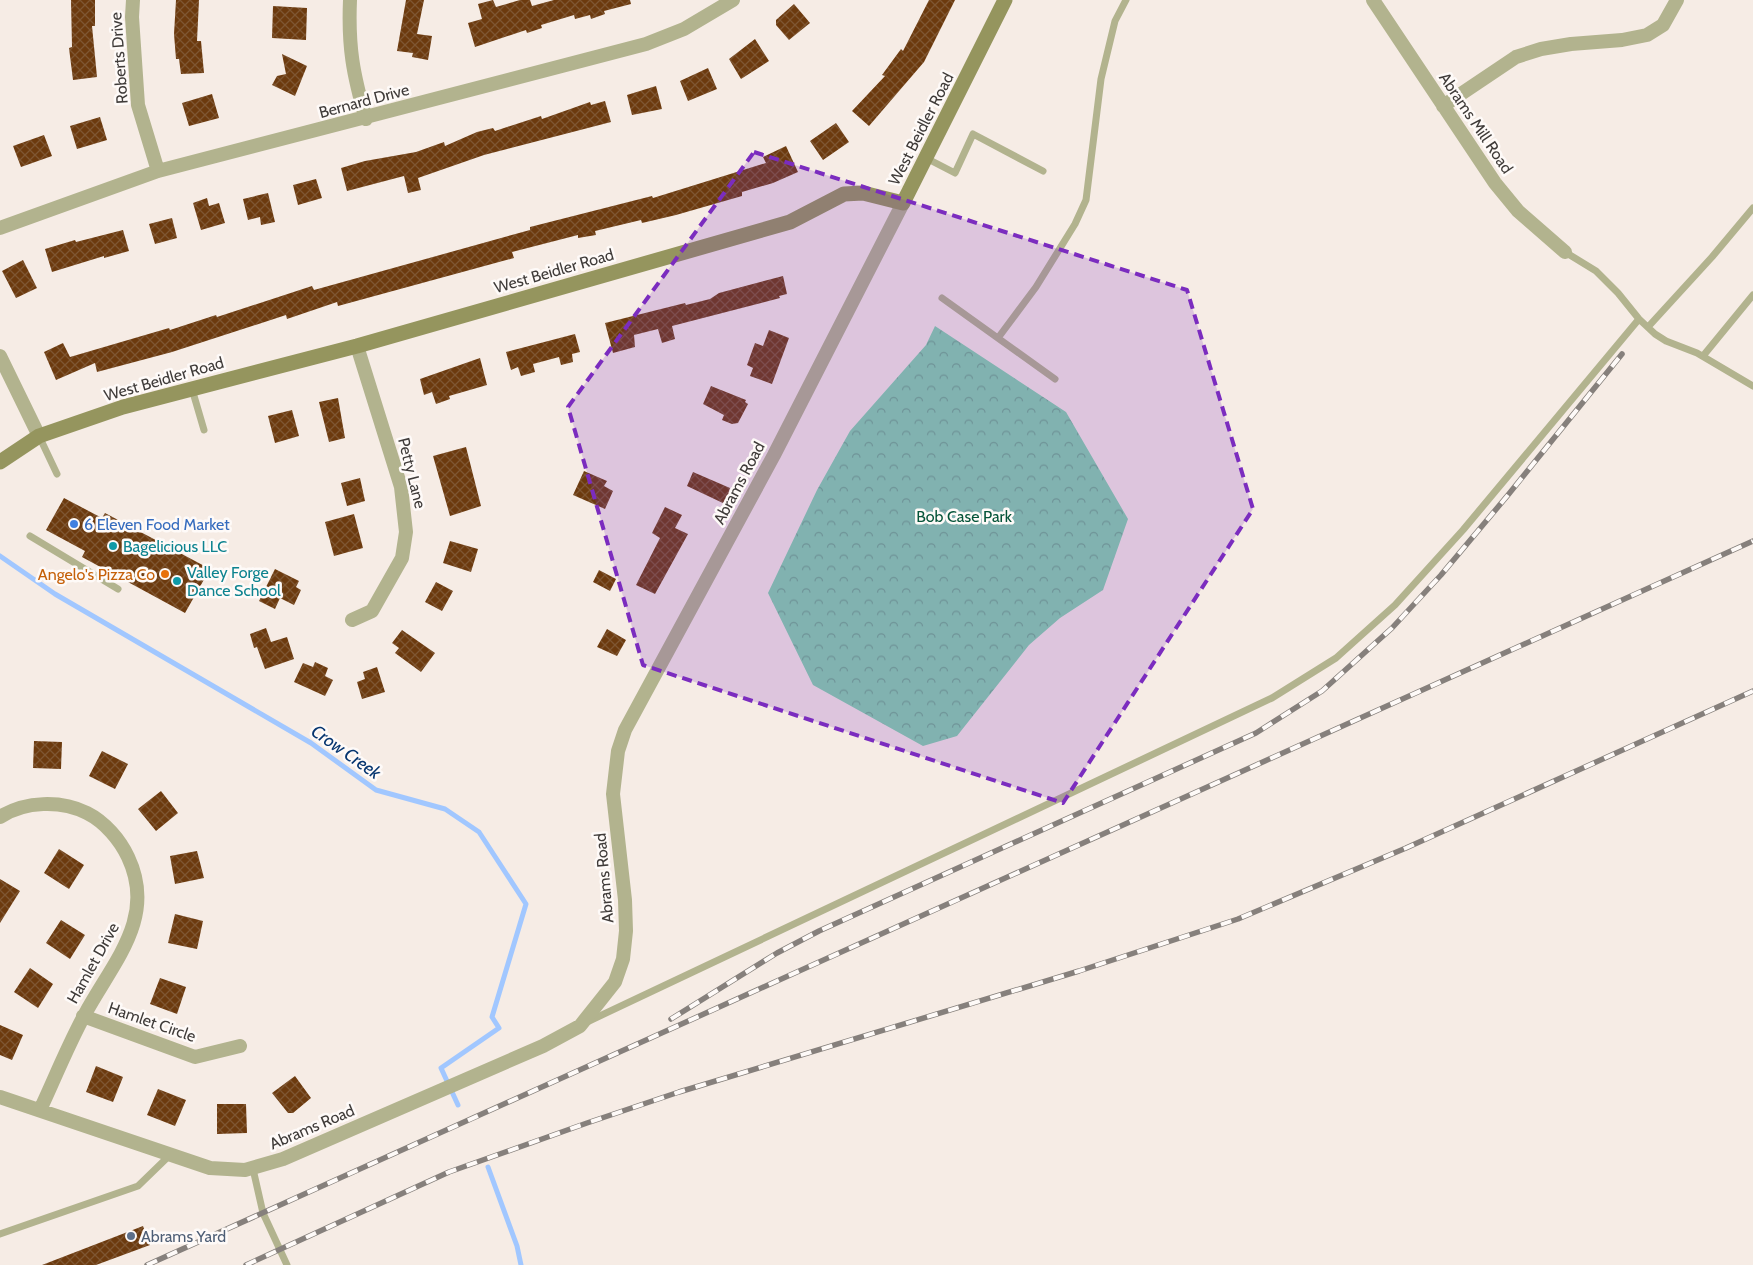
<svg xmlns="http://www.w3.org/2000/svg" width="1753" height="1265" font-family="Cabin,sans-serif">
	<defs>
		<pattern id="park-crowns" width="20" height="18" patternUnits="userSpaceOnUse" patternTransform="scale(1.25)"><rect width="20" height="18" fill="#82d4ad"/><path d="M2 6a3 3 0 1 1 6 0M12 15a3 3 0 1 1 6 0" fill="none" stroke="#6cad8e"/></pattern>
		<pattern id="building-cross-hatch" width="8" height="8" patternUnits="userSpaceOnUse" patternTransform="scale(1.25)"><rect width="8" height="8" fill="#6c3a0e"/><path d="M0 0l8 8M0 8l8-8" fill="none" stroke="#7e5632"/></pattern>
	</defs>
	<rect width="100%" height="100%" fill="#f6ece5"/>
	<path fill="url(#park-crowns)" d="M935,326L1066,412L1128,519L1103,590L1060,618L1029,645L957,736L923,746L813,685L768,593L817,490L850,431L926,345Z"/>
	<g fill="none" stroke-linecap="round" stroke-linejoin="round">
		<path stroke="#a1c7ff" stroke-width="5" d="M0,556L55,594L311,743L376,790L445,809L479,832L526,904L492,1017L499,1028L441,1068L458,1105
			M488,1167L517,1246L521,1265"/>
	</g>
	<path fill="url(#building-cross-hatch)" d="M71,0H95V26H92L97,77L73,80L69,48L72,47Z
		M176,0H199L197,41H201L204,73L181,74L179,59H176L174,34Z
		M406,0H424L417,34L432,36L428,60L412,57L413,53L397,51Z
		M493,0L496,7L520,0H530L532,6L554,0H630L631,4L604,11L605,14L591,19L590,15L575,19L574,15L541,25L542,28L527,33L526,30L475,47L468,23L482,19L478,4Z
		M929,0H955L924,62L869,126L852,111L885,76L882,75L901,49L903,51Z
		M794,4L810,23L789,40L776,25V20Z
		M273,6L307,8L306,40L272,38Z
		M755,39L769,61L741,79L729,59Z
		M282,54L307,66L295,96L272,85L277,76L286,74Z
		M708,68L717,89L688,101L680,81Z
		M656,86L662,109L632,115L627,95Z
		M212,94L219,118L189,126L182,103Z
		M605,101L611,122L484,155L418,178L421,190L408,193L404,176L347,191L341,168L365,161L416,152L444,142L445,146L477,132L493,128L495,131L541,116L542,119L590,102L591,105Z
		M100,117L107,140L77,149L70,126Z
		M836,123L849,142L823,160L810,141Z
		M44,135L52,156L21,167L13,146Z
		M786,146L798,172L773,183L742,192V196L676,215L642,223L641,220L595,231L596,235L578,238V235L512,252L514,258L338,306L337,302L287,319L286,315L172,352L97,372L95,363L56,380L44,352L63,343L70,357L169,328L170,330L216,315L217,317L312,286L314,290L530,230V227L652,196L653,198L766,163L763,157Z
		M316,179L322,198L298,205L293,185Z
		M268,193L275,222L261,225L260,217L248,220L243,199Z
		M207,198L209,206L219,203L225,223L201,230L193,203Z
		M172,218L177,238L155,244L149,224Z
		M123,230L129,251L104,258V256L52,272L45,249L75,240L76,242Z
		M23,260L37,288L16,298L2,271Z
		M783,276L787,294L779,296L780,298L672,326L675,339L662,343L658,329L634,335L635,347L613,353L605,323L685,303L686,305L710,299L719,293Z
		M769,330L789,338L772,384L750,376L753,368L747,365L755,343L763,346Z
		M575,334L580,352L572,354L573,362L561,365L559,357L533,364L535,372L521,376L518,367L511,370L506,352Z
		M480,358L487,385L449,396L450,399L436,404L432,392L424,395L420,379Z
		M711,386L746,400L745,402L748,404L738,423L732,424L722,420L724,415L703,404Z
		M338,398L345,438L329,442L319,402Z
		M292,410L299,436L275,443L268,416Z
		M466,447L481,506L450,516L433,456Z
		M584,471L607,481L604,486L613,491L605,509L573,495Z
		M693,472L730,488L729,491L733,493L727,505L687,486Z
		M360,478L365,501L347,506L341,483Z
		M64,498L102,518L105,513L210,569L185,613L82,557L85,551L46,530Z
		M665,507L682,515L675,528L688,534L655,594L636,585L660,538L652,533Z
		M354,514L363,548L334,556L325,522Z
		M450,541L478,549L471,572L443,563Z
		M275,569L299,581L296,587L301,590L294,605L280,598L275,609L259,601Z
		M599,570L616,579L610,591L593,582Z
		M436,582L453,591L442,611L425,602Z
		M266,628L271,642L287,637L294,659L265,669L257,647L254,648L250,634Z
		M607,629L626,640L617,656L597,647Z
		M402,630L435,653L421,672L395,653L399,648L392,643Z
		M315,662L328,668L325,676L333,680L325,696L294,682L303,663L313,667Z
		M377,667L385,692L362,699L357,682L365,679L363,672Z
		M34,741L62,742L61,769L33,768Z
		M102,751L128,764L115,789L89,776Z
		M161,791L178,813L156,831L138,809Z
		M59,849L84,865L69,889L44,873Z
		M197,851L204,878L175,884L170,856Z
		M0,879L20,891L0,923Z
		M175,914L203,921L197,949L168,943Z
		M61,920L85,935L70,959L46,943Z
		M30,968L53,984L38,1008L14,992Z
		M160,978L186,987L177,1014L150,1004Z
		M0,1025L23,1035L12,1060L0,1055Z
		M96,1066L123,1077L113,1102L86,1092Z
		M295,1076L311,1098L293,1113H288L272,1093Z
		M158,1089L186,1100L175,1126L147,1115Z
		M217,1104H246L247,1133L217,1134Z
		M143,1226L150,1245L96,1265H42Z"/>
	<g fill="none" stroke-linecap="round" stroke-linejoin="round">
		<path stroke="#b2b38e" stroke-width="7" d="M926,158L955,173L973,134L1043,171
			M1565,252L1596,271L1618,293L1639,319L1655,334L1666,341L1697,353L1753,386
			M942,298L1055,379
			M1648,327L1712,257L1753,208
			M998,338L1036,287L1075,224L1086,200L1101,79L1115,21L1126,0
			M1703,356L1753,295
			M192,389L204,430
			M39,436L57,474
			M30,536L118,589
			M587,1022L1272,698L1336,658L1395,605L1463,530L1639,319
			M253,1169L263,1213L287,1265
			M0,1234L138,1186L171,1154"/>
		<path stroke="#b2b38e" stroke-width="14" d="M133,0L132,17L138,105L158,171
			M350,0C348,47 353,74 366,119
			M1373,0L1495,183L1518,211L1565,252
			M1443,106L1516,57L1541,49L1571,44L1622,40L1647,35L1663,25L1677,0
			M0,228L158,171L646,44L684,29L733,0
			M0,356L39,436
			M352,620L372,611L402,558L406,532L401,487L357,346
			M0,817C25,801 61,800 87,813C105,822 120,840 128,857C157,918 113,962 85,1014C68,1045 55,1078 40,1110
			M83,1016L195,1057L240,1046
			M0,1097L210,1168L245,1170L283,1159L543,1046L580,1026L615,982L623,959L626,931L625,900L613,794L618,751L625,730L774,455L903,203"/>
		<path stroke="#95955e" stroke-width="15" d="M0,462L39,436L123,407L357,346L790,222L844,194L863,193L903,203L1005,0"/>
		<g stroke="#86807c" stroke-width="5.5">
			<path id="rail" d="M671,1019L777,953L819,931L1256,733L1322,691L1392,628L1441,575L1508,495L1622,354
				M147,1265L1753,541
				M246,1265L449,1172L587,1123L679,1092L1079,971L1238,919L1406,848L1753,691"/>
		</g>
		<use href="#rail" stroke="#fefaf8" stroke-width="4" stroke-dasharray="11" stroke-linecap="butt"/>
	</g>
	<path fill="#7b2cbf" fill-opacity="0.2" stroke="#7b2cbf" stroke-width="4" stroke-dasharray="10 6" stroke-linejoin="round" d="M754,152L1187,290L1253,509L1063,803L643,665L568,407Z"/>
	<circle fill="#3f7fe0" stroke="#fefaf8" stroke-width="2" cx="74" cy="524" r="5"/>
	<g fill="#0f9aa8" stroke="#fefaf8" stroke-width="2">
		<circle cx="113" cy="546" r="5"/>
		<circle cx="177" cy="581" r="5"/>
	</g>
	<circle fill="#e8710a" stroke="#fefaf8" stroke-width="2" cx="165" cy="574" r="5"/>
	<circle fill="#5c6f8a" stroke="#fefaf8" stroke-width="2" cx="131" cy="1236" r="5"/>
	<g text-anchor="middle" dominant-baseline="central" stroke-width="5" stroke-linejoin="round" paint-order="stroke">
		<g font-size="16" fill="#3f3b39" stroke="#fefaf8">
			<text transform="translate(119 58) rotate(-94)">Roberts Drive</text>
			<text transform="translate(364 101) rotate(-15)">Bernard Drive</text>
			<text transform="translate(1476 123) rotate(56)">Abrams Mill Road</text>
			<text transform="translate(921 129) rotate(-63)">West Beidler Road</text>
			<text transform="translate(554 271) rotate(-16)">West Beidler Road</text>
			<text transform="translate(164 379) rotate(-16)">West Beidler Road</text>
			<text transform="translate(412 473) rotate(76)">Petty Lane</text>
			<text transform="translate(739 483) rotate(-62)">Abrams Road</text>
			<text transform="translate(604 878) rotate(-95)">Abrams Road</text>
			<text transform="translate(93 963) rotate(-61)">Hamlet Drive</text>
			<text transform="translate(152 1022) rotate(19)">Hamlet Circle</text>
			<text transform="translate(312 1127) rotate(-23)">Abrams Road</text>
		</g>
		<g font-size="16" fill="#055439" stroke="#fefaf8">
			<text x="964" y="516">Bob Case Park</text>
		</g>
		<g font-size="16" fill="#366cbe" stroke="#fefaf8" text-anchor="start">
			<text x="84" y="524">6 Eleven Food Market</text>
		</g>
		<g font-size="16" fill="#0d838f" stroke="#fefaf8" text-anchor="start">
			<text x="123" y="546">Bagelicious LLC</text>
			<text x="187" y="572">Valley Forge<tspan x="187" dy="18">Dance School</tspan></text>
		</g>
		<g font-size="16" fill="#c56008" stroke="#fefaf8" text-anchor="end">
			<text x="155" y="574">Angelo's Pizza Co</text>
		</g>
		<g font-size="16" fill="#4e5e75" stroke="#fefaf8" text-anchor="start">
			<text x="141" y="1236">Abrams Yard</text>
		</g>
		<g font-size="18" font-style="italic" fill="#06356f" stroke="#fefaf8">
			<text transform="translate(346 752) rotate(35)">Crow Creek</text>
		</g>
	</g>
</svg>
